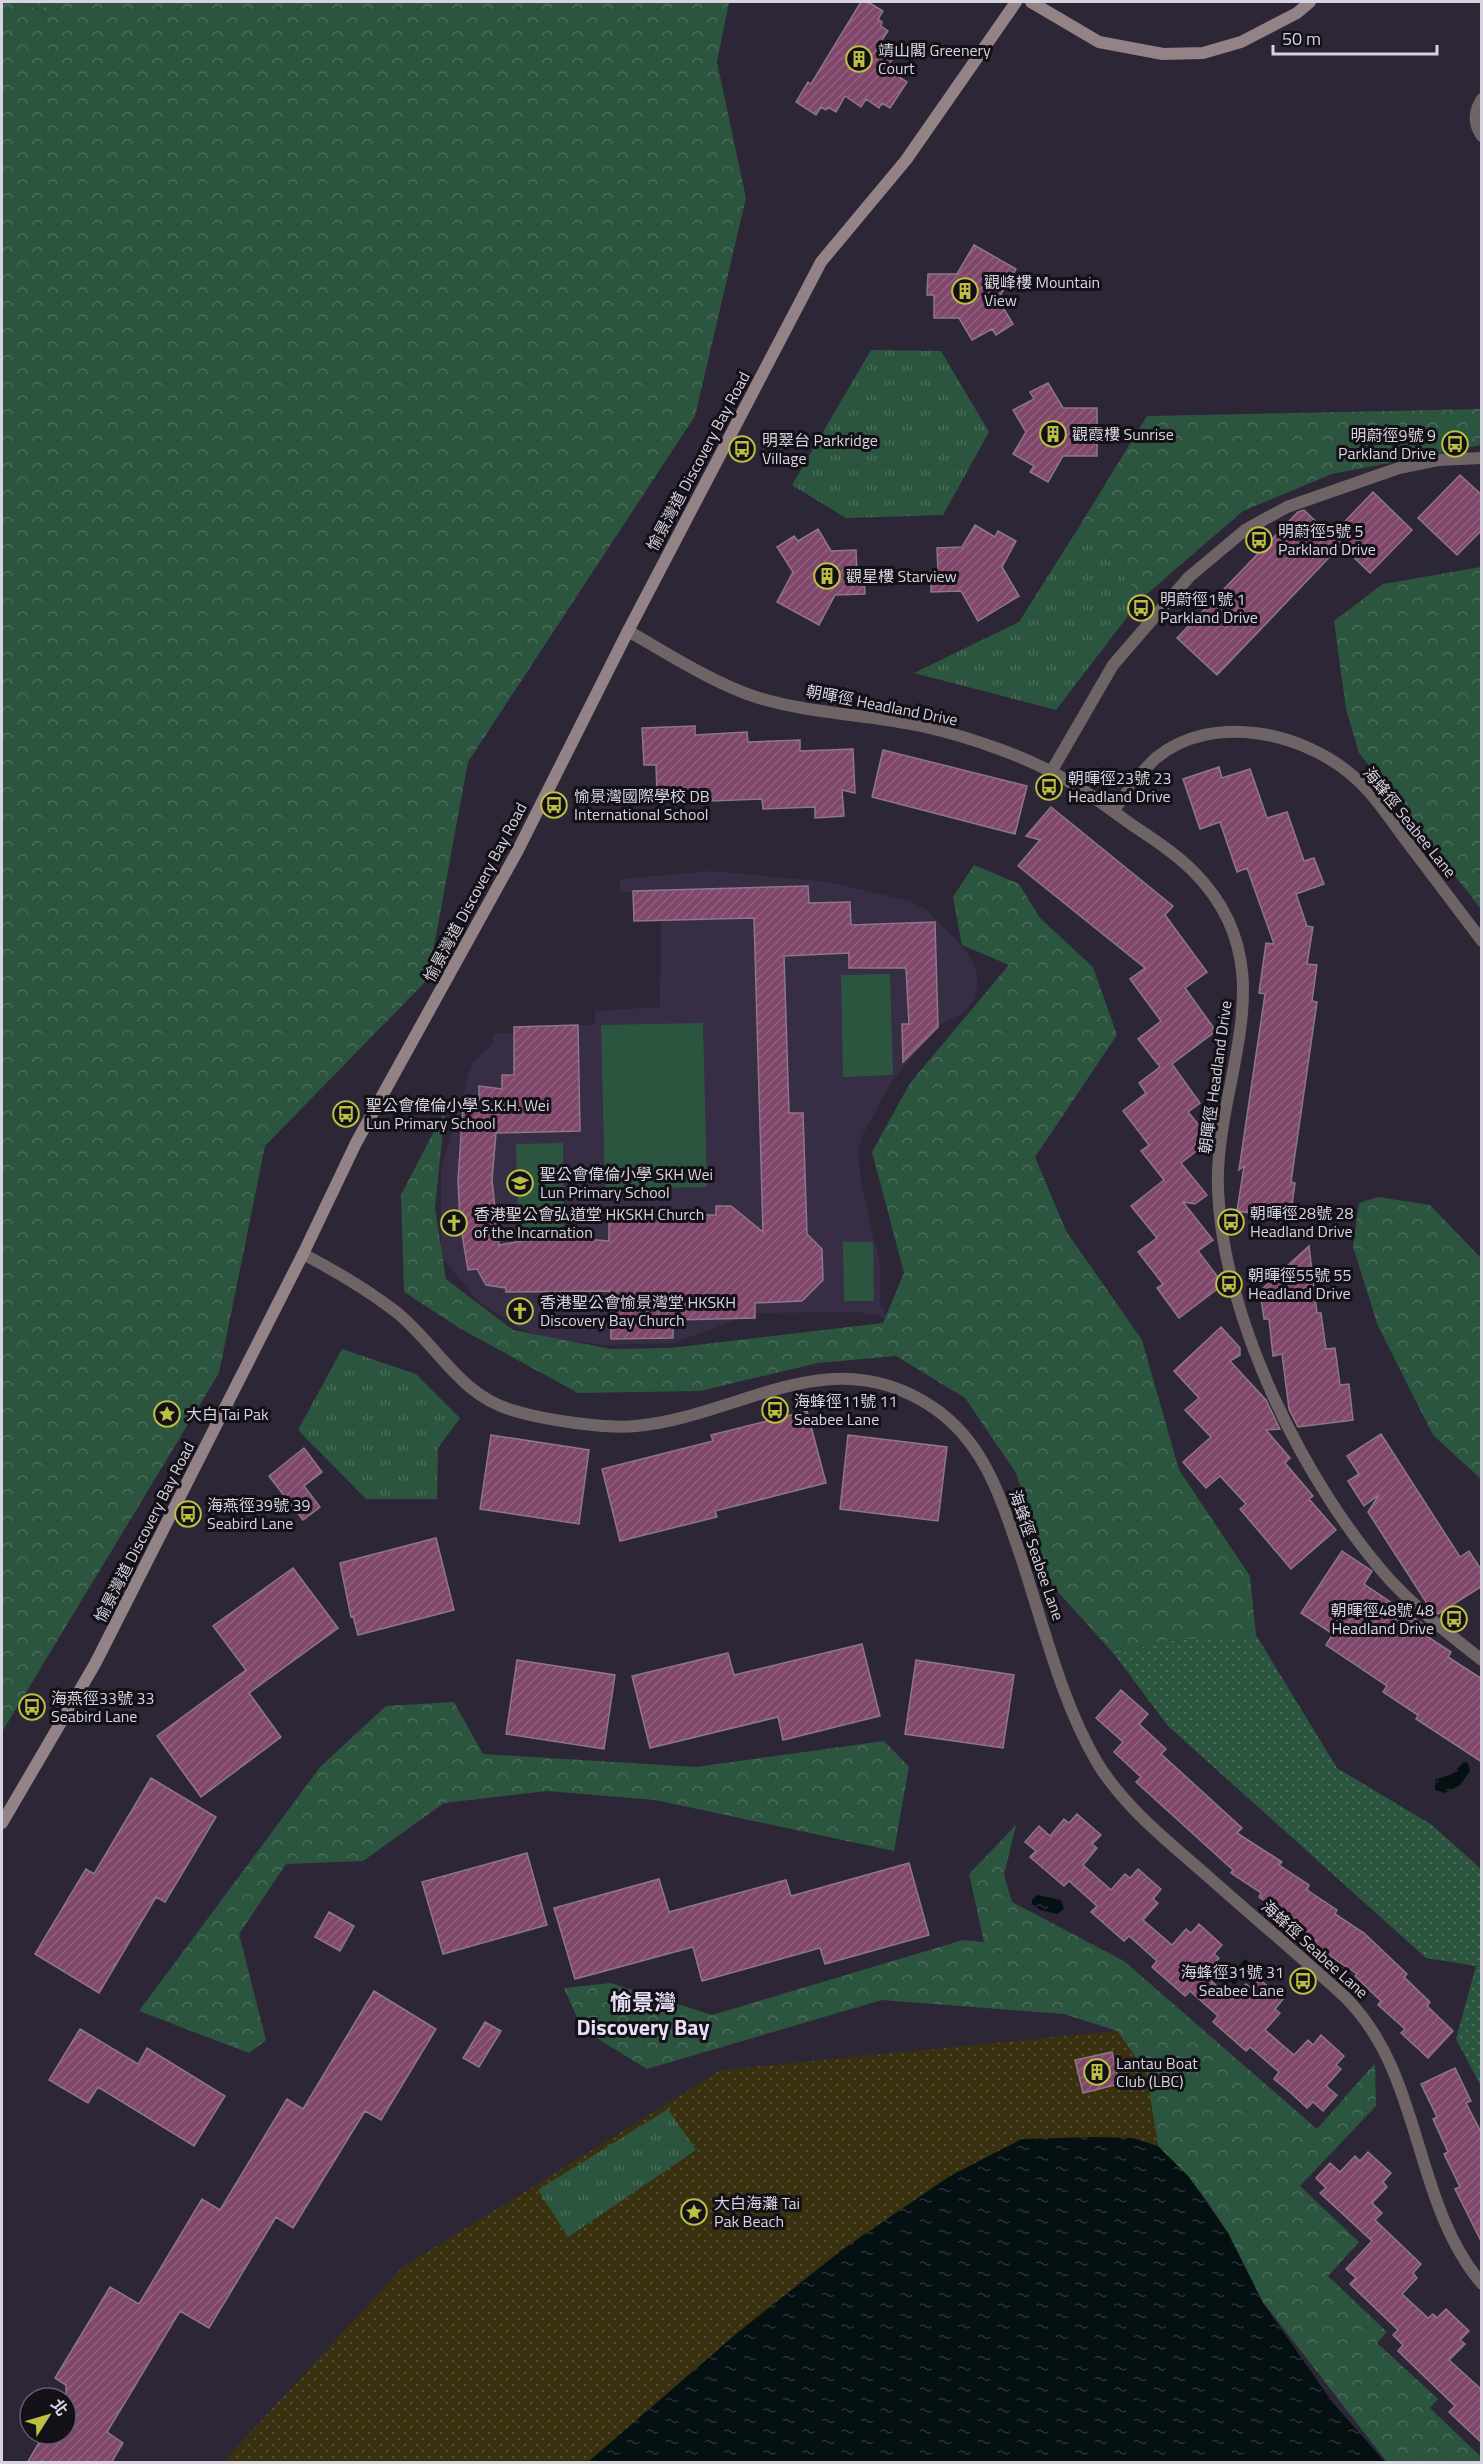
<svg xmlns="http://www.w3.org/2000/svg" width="1483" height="2464" font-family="'Titillium Web','Noto Sans TC',sans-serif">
	<defs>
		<pattern id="grass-dots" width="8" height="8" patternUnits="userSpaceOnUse" patternTransform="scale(1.5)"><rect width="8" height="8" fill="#2c553f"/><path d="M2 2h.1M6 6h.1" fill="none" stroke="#4a6d5a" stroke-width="1.8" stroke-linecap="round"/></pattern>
		<pattern id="forest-crowns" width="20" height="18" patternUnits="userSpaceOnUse" patternTransform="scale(1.5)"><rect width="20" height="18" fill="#2c553f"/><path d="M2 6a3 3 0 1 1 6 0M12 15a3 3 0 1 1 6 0" fill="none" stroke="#4a6d5a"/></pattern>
		<pattern id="sand-dots" width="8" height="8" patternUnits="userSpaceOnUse" patternTransform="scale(1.5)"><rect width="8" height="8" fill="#393010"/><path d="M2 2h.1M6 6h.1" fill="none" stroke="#554d32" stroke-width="1.8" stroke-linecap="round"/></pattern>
		<pattern id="park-tufts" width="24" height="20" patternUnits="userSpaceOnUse" patternTransform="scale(1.5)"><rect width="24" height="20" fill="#2c553f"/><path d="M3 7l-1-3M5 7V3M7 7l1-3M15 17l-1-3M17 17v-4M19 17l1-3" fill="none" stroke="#4a6d5a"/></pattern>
		<pattern id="water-ripples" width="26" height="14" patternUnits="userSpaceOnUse" patternTransform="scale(1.5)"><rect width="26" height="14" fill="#051012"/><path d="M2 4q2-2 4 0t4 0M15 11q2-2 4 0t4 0" fill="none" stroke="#293234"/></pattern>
		<pattern id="building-hatch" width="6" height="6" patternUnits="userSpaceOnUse" patternTransform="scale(1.5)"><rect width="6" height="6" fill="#80476b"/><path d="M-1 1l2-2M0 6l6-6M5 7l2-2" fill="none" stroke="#916180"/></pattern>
	</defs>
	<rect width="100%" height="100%" fill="#2c2637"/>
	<path fill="#372e45" d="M712,871L828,882L910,901L928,911L963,947L974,964L978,980L975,999L963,1013L940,1025L892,1081L863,1134L858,1150L861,1184L880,1263V1305L897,1325L880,1316L857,1312L756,1313L755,1318L739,1319L673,1343L604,1345L549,1339L519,1328L478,1301L441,1257V1169L472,1063L493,1044V1034L514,1033V1027L595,1025V1011L660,1007L661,921H634L633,892H620V879Z"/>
	<path fill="url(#grass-dots)" d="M24,2H48L50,16Z
		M1256,1635L1337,1768L1432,1825L1481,1869V2086L1456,2039L1476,1966L1426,1958L1168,1726L1114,1654L1165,1641Z"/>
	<path fill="url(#forest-crowns)" d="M2,2H24L49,16L48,2H729L717,62L746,198L695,416L468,762L428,979L265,1146L219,1373L2,1732Z
		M1481,409V445L1332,474L1243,511L1141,599L1082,522L1147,416Z
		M1481,567H1482L1481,909L1359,753L1346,709L1334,621L1383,584Z
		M974,865L1019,884L1040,918L1093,967L1117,1035L1035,1157L1066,1231L1142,1340L1179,1470L1250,1576L1256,1635L1165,1641L1114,1654L1050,1583L1016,1473L965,1398L896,1356L818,1363L700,1391L578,1393L461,1329L404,1292L401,1195L445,1110L435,1208L446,1279L513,1330L611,1349L670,1348L883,1323L904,1273L872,1152L910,1083L1009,965L962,945L953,897Z
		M1378,1197L1430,1205L1481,1258V1479L1433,1435L1378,1326L1353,1247L1359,1203Z
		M454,1702L483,1754L696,1767L884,1741L909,1767L894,1851L655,1800L547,1791L444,1803L363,1861L286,1864L239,1934L266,2040L249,2053L139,2011L321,1766L386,1706Z
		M1016,1825L1004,1875L1012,1902L1124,1961L1317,2129L1375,2063L1376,2106L1300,2186L1359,2242L1328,2276L1387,2332L1377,2343L1438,2399L1430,2408L1481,2457V2462H1387L1263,2302L1228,2233L1203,2195L1158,2146L1146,2072L1117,2031L1064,2014L882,2000L647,2069L582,2029L564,1988L611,1983L712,2015L963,1940L984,1942L969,1874Z"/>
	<path fill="url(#sand-dots)" d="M1117,2031L1146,2072L1158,2146L1132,2138L1094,2137L736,2334L588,2462H223L403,2267L721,2070Z"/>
	<path fill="url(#park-tufts)" d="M871,350L941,351L989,432L943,515L846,518L792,485Z
		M1082,522L1141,599L1056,710L914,673L1019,622Z
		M342,1349L416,1374L460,1418L438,1448L437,1499H366L298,1430Z
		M668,2109L696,2150L568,2237L538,2190Z"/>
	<path fill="#2c553f" d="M890,974L893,1075L843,1077L841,975Z
		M703,1023L707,1187L605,1189L601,1025Z
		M563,1143L564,1228H518L516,1144Z
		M843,1242H873L874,1301H844Z"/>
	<path fill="url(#water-ripples)" d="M1464,1762L1468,1763L1470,1771L1460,1785L1445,1793L1435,1790V1780L1452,1774Z
		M1037,1895L1061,1900L1064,1909L1057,1914L1040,1910L1032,1904V1900Z
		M1245,1959L1258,1970L1251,1978L1245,1973L1234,1985L1227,1979Z
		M1094,2137L1132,2138L1158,2146L1189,2177L1228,2233L1263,2303L1333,2403L1385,2462H588L736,2334L843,2249L950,2176L1022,2139Z"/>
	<path fill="url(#building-hatch)" stroke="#8d7884" stroke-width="1.5" d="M861,2H868L883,11L878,19L882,22L881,26L888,31L878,46L894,57L889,64L902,72L899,77L907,82L890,108L882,103L879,108L866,99L861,107L845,96L836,112L828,107L826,110L821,107L816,115L796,102L808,82L811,84Z
		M974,245L1016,269L998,299L1013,324L996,335L992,329L972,340L959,318H934V295H927L928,274H957Z
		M1048,383L1063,408H1097V456H1063L1048,482L1030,472L1034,466L1013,454L1026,432L1013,410L1034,399L1030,392Z
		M1460,475L1482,495V530L1457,555L1418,518Z
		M1373,492L1412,530L1370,573L1341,545L1217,675L1177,638L1298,512L1304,510L1331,536Z
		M975,525L995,537L998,531L1016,541L1002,567L1019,596L978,621L961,591L931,592V571H938L937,548L962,547Z
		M818,529L831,551L856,550L857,573H864L865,594L835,595L819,625L777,602L793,572L777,547L794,536L798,541Z
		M695,726V735L747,732L748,742L800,740V751L853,749L855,793L842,790L844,816L815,818V807L763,809L762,799L710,801V792L657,794L656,765H644L642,728Z
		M883,750L1027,786L1015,834L872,797Z
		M1219,767L1222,778L1250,769L1267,818L1287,812L1304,861L1314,858L1324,884L1296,894L1307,926L1313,927L1307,964L1317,965L1312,1001L1317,1002L1291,1182L1295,1183L1290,1219L1237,1211L1244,1166L1239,1170L1265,994L1259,993L1266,943L1274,944L1247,868L1237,872L1220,822L1200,829L1183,779Z
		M1051,807L1173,906L1165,915L1207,972L1185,988L1216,1031L1172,1064L1200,1103L1188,1112L1211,1140L1181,1163L1207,1195L1195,1204L1183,1202L1213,1240L1198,1251L1220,1280V1287L1179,1318L1157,1288L1163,1284L1138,1252L1157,1238L1131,1206L1164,1180L1141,1151L1149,1145L1123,1111L1146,1093L1139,1083L1160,1067L1138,1039L1161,1021L1130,979L1145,968L1018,866L1040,840L1026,836Z
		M808,886L809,903L850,902L851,925L935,922L938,1027L903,1062L902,1024H909L906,968H849V953L784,956L789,1113H803L807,1234L822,1249L823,1280L802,1301L755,1303V1318L673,1320V1338L611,1339L610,1291L506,1292V1288L486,1285L477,1269L468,1270L460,1222L458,1181L463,1106H479V1086L502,1089V1075H514V1027L578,1025L580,1131L496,1133L492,1180L499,1245L550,1236L609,1241V1215H716V1206H731L763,1232L754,918L634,921L633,891Z
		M1309,1246L1317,1313H1321L1326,1349L1335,1348L1340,1385L1349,1384L1353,1420L1298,1427L1289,1409L1282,1354L1273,1356L1269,1319H1264L1260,1291Z
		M1221,1327L1240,1348V1355L1230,1361L1266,1400L1280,1429L1266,1430L1290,1458L1285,1463L1313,1496L1309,1499L1336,1530L1291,1569L1240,1509L1246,1504L1220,1476L1206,1488L1183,1462L1211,1437L1185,1410L1199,1398L1174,1371Z
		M807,1411L826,1483L715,1511L717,1517L620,1541L602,1469L713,1441L711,1435Z
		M1381,1434L1460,1557L1469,1551L1482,1571V1586L1438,1614L1428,1605L1368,1512L1379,1495L1364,1506L1348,1481L1359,1474L1347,1456Z
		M491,1435L589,1450L579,1524L480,1509Z
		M848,1435L947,1447L938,1521L840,1509Z
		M304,1448L322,1472L304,1486L320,1507L303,1520L269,1476Z
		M436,1538L454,1610L358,1635L353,1616L351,1617L340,1563Z
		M1342,1551L1372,1571L1364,1584L1423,1624L1416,1629L1451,1652L1448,1657L1482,1679V1762L1416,1719L1418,1715L1383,1692L1387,1686L1326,1645L1333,1634L1301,1613Z
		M293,1568L338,1628L249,1693L281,1737L201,1797L157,1736L246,1670L213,1626Z
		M862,1644L880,1716L783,1740L778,1717L650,1748L632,1676L728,1653L734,1675Z
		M517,1660L615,1675L604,1749L506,1734Z
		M916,1660L1014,1675L1003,1748L905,1734Z
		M1121,1690L1148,1714L1139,1724L1166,1749L1161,1754L1242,1828L1237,1833L1282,1862L1279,1865L1309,1885L1307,1890L1337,1910L1335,1914L1364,1933L1407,1974L1404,1977L1430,2002L1427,2006L1453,2031L1428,2058L1401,2033L1405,2029L1378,2005L1381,2001L1355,1976L1357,1974L1314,1945L1317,1941L1286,1921L1289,1917L1259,1897L1261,1893L1231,1873L1233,1870L1136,1782L1141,1777L1114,1752L1123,1742L1096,1718Z
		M151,1778L216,1817L165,1902L156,1897L99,1993L35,1954L86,1869L94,1874Z
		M1077,1814L1101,1835L1092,1844L1097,1848L1083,1865L1111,1890L1125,1874L1130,1878L1138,1869L1161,1889L1153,1899L1158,1903L1143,1920L1172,1945L1186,1929L1191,1933L1199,1924L1222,1945L1214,1954L1219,1958L1205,1975L1232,2000L1246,1984L1251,1988L1259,1979L1283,1999L1275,2009L1280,2013L1265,2030L1294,2055L1308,2040L1313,2045L1321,2035L1344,2056L1336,2065L1341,2069L1326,2086L1337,2095L1323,2111L1313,2102L1307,2108L1291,2093L1274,2079L1279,2072L1250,2047L1246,2051L1213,2022L1218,2016L1190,1991L1185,1996L1152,1967L1157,1961L1129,1936L1124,1941L1091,1912L1097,1906L1069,1881L1064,1886L1030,1857L1036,1851L1025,1842L1039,1826L1050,1836L1064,1819L1069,1823Z
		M527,1853L547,1925L443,1954L422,1882Z
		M909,1863L929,1935L825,1964L820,1948L702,1981L693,1947L575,1979L554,1908L659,1879L669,1912L786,1880L791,1896Z
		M329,1912L354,1926L340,1951L315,1937Z
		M374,1991L436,2029L381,2120L365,2111L293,2228L276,2217L209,2328L180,2311L107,2432L123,2443L111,2463H27L44,2434H66V2385L55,2378L110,2287L139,2304L202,2199L220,2210L287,2099L303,2109Z
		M485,2022L501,2031L479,2067L463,2058Z
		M80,2029L138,2064L147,2048L225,2096L194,2146L98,2087L88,2103L49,2080Z
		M1112,2052L1119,2084L1083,2093L1075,2060Z
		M1455,2068L1471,2101L1466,2103L1482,2134V2243L1455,2189L1460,2187L1444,2154L1448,2152L1433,2119L1437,2117L1421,2084Z
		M1368,2152L1391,2173L1383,2182L1387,2187L1372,2203L1382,2213L1375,2220L1421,2264L1413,2273L1417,2278L1402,2294L1428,2318L1433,2314L1437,2318L1446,2309L1469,2331L1460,2340L1465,2344L1449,2360L1482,2390V2443L1449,2412L1455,2406L1398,2351L1403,2345L1393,2335L1398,2330L1350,2284L1356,2278L1346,2269L1372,2241L1320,2193L1326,2188L1316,2178L1330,2163L1340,2172L1355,2156L1360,2161Z"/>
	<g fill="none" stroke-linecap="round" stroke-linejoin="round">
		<path stroke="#6e6365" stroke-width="12" d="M1482,99C1474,111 1473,123 1482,136
			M628,631C667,653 713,683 756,697C809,714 867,714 921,726C970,737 1033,758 1076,786C1096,798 1114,812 1132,825C1153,839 1175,853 1193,871C1291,969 1214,1078 1218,1190C1223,1319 1305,1485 1390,1580C1418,1610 1450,1635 1482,1660
			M1051,772L1113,665L1189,577L1245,530L1287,507L1399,468L1438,460L1482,458
			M1113,811C1127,793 1139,773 1156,758C1212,712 1303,732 1353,776C1374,794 1389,818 1405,839C1431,873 1456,907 1482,941
			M303,1254C334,1270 366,1289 395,1311C437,1344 459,1396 515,1411C545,1420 605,1429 636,1426C742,1416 830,1337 934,1408C985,1443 1001,1499 1020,1554C1043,1623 1061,1702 1098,1764C1125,1807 1165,1839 1203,1872C1250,1914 1298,1954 1344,1996C1424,2074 1411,2200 1482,2284"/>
		<path stroke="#948386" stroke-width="12" d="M1031,2L1099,42L1163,54L1203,53L1241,42L1297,13L1310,2
			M2,1823L95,1664L303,1254L356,1143L518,850L628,631L821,262L906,160L1016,2"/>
	</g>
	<defs>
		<g id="building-ring" transform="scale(1.35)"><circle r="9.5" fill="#131018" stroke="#bdbf43" stroke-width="1.5"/><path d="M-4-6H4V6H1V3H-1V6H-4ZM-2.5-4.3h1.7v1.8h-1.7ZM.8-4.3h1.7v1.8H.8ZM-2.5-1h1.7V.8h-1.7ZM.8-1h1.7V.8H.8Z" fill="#bdbf43"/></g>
		<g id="bus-ring" transform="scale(1.35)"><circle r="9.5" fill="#131018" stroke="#bdbf43" stroke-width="1.5"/><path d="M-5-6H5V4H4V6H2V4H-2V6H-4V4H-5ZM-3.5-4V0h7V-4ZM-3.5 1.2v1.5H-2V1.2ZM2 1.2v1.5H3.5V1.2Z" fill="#bdbf43"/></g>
		<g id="school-ring" transform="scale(1.35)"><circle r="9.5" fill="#131018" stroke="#bdbf43" stroke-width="1.5"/><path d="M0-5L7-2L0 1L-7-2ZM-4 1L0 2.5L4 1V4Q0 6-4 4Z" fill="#bdbf43"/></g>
		<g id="church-ring" transform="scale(1.35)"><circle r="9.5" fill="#131018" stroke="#bdbf43" stroke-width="1.5"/><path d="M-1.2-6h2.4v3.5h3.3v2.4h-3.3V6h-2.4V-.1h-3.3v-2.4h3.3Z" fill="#bdbf43"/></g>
		<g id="sight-ring" transform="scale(1.35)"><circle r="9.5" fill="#131018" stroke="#bdbf43" stroke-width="1.5"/><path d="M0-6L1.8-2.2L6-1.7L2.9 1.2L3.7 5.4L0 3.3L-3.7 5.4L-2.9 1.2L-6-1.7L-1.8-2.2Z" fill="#bdbf43"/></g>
	</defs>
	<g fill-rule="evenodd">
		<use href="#building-ring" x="859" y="59"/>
		<use href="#building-ring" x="965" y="291"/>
		<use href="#building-ring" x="1053" y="434"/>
		<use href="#bus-ring" x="1455" y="444"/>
		<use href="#bus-ring" x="742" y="449"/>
		<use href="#bus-ring" x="1259" y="540"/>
		<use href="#building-ring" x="827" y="576"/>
		<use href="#bus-ring" x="1141" y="608"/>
		<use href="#bus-ring" x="1049" y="787"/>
		<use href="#bus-ring" x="554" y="805"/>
		<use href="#bus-ring" x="346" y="1114"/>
		<use href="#school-ring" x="520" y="1183"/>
		<use href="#bus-ring" x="1231" y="1222"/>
		<use href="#church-ring" x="454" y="1223"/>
		<use href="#bus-ring" x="1229" y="1284"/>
		<use href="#church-ring" x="520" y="1311"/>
		<use href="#bus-ring" x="775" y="1410"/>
		<use href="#sight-ring" x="167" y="1414"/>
		<use href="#bus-ring" x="188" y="1514"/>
		<use href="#bus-ring" x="1454" y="1619"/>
		<use href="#bus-ring" x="32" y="1707"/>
		<use href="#bus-ring" x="1303" y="1981"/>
		<use href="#building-ring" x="1097" y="2072"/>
		<use href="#sight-ring" x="694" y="2212"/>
	</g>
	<g text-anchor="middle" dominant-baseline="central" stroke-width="6" stroke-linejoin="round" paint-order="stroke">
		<g font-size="16" fill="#d8d4df" stroke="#131018" text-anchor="start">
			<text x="878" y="50">靖山閣 Greenery<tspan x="878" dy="18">Court</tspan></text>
			<text x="984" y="282">觀峰樓 Mountain<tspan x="984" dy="18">View</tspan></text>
			<text x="1072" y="434">觀霞樓 Sunrise</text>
			<text x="1436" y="435" text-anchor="end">明蔚徑9號 9<tspan x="1436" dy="18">Parkland Drive</tspan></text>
			<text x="762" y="440">明翠台 Parkridge<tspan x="762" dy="18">Village</tspan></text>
			<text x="1278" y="531">明蔚徑5號 5<tspan x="1278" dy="18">Parkland Drive</tspan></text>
			<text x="846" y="576">觀星樓 Starview</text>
			<text x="1160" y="599">明蔚徑1號 1<tspan x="1160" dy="18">Parkland Drive</tspan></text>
			<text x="1068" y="778">朝暉徑23號 23<tspan x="1068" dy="18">Headland Drive</tspan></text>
			<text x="574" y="796">愉景灣國際學校 DB<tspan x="574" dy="18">International School</tspan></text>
			<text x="366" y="1105">聖公會偉倫小學 S.K.H. Wei<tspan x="366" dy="18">Lun Primary School</tspan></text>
			<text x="540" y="1174">聖公會偉倫小學 SKH Wei<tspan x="540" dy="18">Lun Primary School</tspan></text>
			<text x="1250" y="1213">朝暉徑28號 28<tspan x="1250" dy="18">Headland Drive</tspan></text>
			<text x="474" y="1214">香港聖公會弘道堂 HKSKH Church<tspan x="474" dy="18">of the Incarnation</tspan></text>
			<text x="1248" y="1275">朝暉徑55號 55<tspan x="1248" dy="18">Headland Drive</tspan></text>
			<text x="540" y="1302">香港聖公會愉景灣堂 HKSKH<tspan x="540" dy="18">Discovery Bay Church</tspan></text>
			<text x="794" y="1401">海蜂徑11號 11<tspan x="794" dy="18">Seabee Lane</tspan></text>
			<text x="186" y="1414">大白 Tai Pak</text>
			<text x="207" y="1505">海燕徑39號 39<tspan x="207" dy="18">Seabird Lane</tspan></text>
			<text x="1434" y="1610" text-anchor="end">朝暉徑48號 48<tspan x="1434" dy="18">Headland Drive</tspan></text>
			<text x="51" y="1698">海燕徑33號 33<tspan x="51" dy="18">Seabird Lane</tspan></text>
			<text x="1284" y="1972" text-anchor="end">海蜂徑31號 31<tspan x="1284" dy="18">Seabee Lane</tspan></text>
			<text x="1116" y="2063">Lantau Boat<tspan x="1116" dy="18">Club (LBC)</tspan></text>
			<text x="714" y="2203">大白海灘 Tai<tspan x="714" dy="18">Pak Beach</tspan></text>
		</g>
		<g font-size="16" fill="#d8d4df" stroke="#131018">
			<text transform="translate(698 461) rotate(-62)">愉景灣道 Discovery Bay Road</text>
			<text transform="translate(882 705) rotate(11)">朝暉徑 Headland Drive</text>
			<text transform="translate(1410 822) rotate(51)">海蜂徑 Seabee Lane</text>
			<text transform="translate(475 892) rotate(-62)">愉景灣道 Discovery Bay Road</text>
			<text transform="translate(1215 1077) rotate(-82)">朝暉徑 Headland Drive</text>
			<text transform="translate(144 1532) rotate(-63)">愉景灣道 Discovery Bay Road</text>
			<text transform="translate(1037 1555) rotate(71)">海蜂徑 Seabee Lane</text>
			<text transform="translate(1315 1949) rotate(42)">海蜂徑 Seabee Lane</text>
		</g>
		<g font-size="22" font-weight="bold" fill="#e7dff6" stroke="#131018">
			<text x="643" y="2002">愉景灣<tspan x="643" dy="25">Discovery Bay</tspan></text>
		</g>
	</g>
	<rect width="1483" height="2464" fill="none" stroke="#d8d4df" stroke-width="6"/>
	<g transform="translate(48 2416) rotate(53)"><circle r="28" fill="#131018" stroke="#625e68" stroke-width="1.5"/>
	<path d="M0-4.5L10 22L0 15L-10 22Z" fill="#bdbf43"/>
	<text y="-9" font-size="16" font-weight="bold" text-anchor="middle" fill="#d8d4df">北</text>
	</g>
	<path d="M1273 45v9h164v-9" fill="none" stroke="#d8d4df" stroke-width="3"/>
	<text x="1282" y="45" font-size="18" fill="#d8d4df" stroke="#131018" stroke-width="4.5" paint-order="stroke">50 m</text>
</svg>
